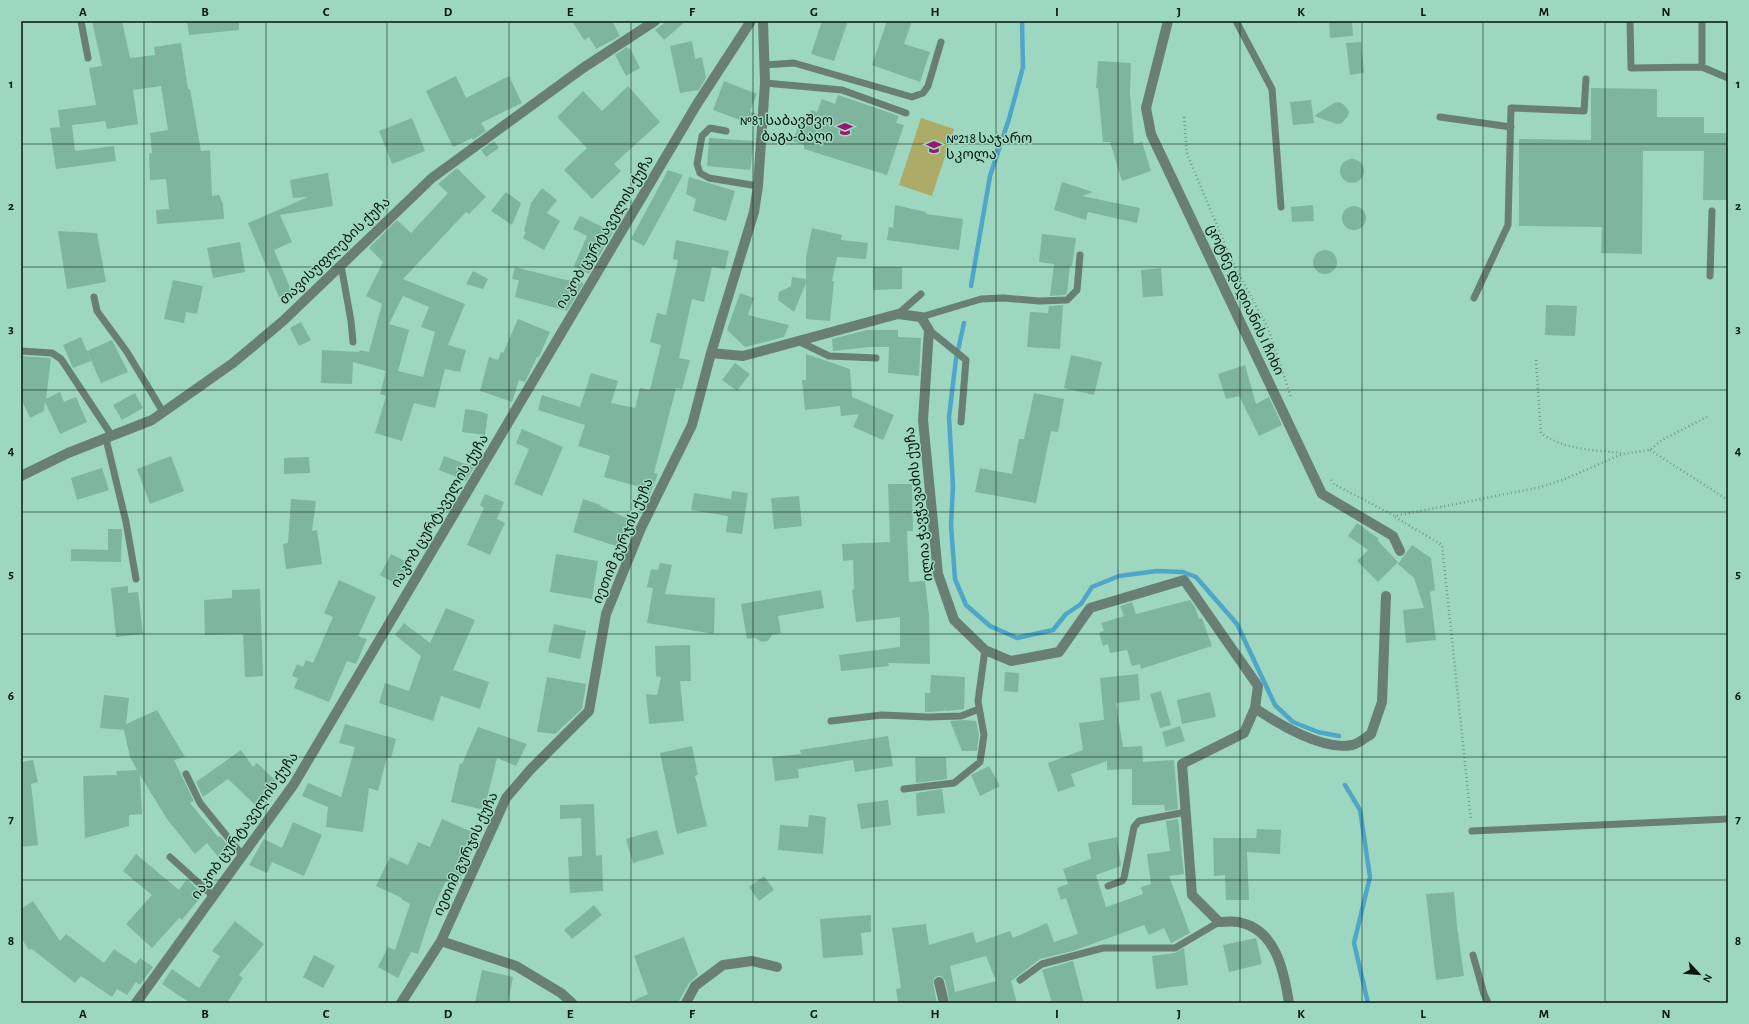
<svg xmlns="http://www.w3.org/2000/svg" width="1749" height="1024" font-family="'Alegreya Sans','Noto Sans Georgian',sans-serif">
	<rect width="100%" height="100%" fill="#9ed7bf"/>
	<path fill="#adab68" d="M921,118L954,129L932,196L899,185Z"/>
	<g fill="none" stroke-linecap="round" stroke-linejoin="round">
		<path stroke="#4fa6c8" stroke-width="4.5" d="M971,286L990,176L1009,119L1023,67L1022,21
			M964,323L956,359L949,417L953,486L951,525L955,579L966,605L990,626L1017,638L1053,630L1066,614L1081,604L1092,587L1119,576L1157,571L1183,572L1196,577L1237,624L1275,705L1293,722L1318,732L1339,736
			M1345,785L1360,810L1370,877L1354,943L1368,1003"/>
	</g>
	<path fill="#7eb59e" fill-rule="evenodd" d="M92,21H122L130,58L155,55L154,47L181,43L188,89H190L201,151L210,150L212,196L219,195L223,204L224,219L157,224L156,210L169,209L166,179L150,180L149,154L152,153L150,133L168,130L161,86L133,90L138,124L107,129L105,121L72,125L75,151L114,146L116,161L56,169L50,128L60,127L58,110L96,105L89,68L102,66Z
		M187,21H239V30L189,35Z
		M572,21H612L620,36L596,49L589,37L584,40Z
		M667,21H686L664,40L655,30Z
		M822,21H848L834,61L811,54Z
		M887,21H912L904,44L930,52L920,82L872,65Z
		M1329,21H1352L1353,36L1330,38Z
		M692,41L695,59L702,57L706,78L699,90L680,93L670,46Z
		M1361,42L1364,73L1350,75L1346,43Z
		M627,47L628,49L630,48L640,68L626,76L615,55Z
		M1098,61L1131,63L1130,93L1134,144L1142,142L1151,171L1122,181L1110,142H1103L1098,88H1096Z
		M456,76L466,98L509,76L522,103L481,123L486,131L473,140L472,138L453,147L426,91Z
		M724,81L757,94L750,111L756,114L753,125L713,110Z
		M628,86L660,122L614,164L621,171L592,199L564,170L587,148L557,117L583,91L602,111Z
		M1591,88L1657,89V117H1704V133H1728V200H1703L1704,151H1643L1642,254L1601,253L1602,227L1519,226V139L1591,140Z
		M838,95L899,116L896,123L904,125L887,175L804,149V145L793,141L800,121L806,123L811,110L817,112L822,99L835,104Z
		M1311,100L1314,123L1293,125L1290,102Z
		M1339,102L1343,104L1349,111L1348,116L1342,123L1337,124L1314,116L1334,103Z
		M412,118L425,151L392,164L379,131Z
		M709,138L754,141L750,170L707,166Z
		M494,141L499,148L486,157L481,150Z
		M1340 171a12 12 0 1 1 24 0a12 12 0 1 1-24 0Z
		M457,168L486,197L469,214L466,212L403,279L465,304L448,345L466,350L460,372L445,369L435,408L414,403L402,441L375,433L386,396L380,394L386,371L353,362L352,384L321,383L322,350L359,352L360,350L369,352L382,304L366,296L383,262L369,248L397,220L411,233L448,193L438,184ZM403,296L429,307L421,327L435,332L423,377L398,371L409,330L389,324Z
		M668,170L683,175L644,246L631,239Z
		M328,173L333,206L280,215L292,242L274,250L292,292L279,297L248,223L308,197L293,198L290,180Z
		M689,177L735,191L726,221L693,211L696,199L686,194Z
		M1062,182L1093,192L1082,196L1140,208L1137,223L1088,212L1086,220L1054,210Z
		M542,188L557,200L547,213L560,221L544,250L523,238L526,232L524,231L531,203Z
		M506,192L521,203L512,225L491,211Z
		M895,205L926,212V214L963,219L959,250L887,240L889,227L893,228Z
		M1313,205L1314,221L1292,222L1291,207Z
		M1342 218a12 12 0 1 1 24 0a12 12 0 1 1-24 0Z
		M580,216L613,232L589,274L574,266L587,236L573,229Z
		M812,228L842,235L841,240L868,243L866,259L837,257L832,281H834L830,321L806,319V283L794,312L778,300L779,292L791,286L792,277L806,279V257Z
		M58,231L97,233L106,282L67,289Z
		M1042,234L1076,238L1072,266H1070L1067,293L1065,295L1050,296L1054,264L1039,262Z
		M676,240L729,251L725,269L712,267L704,302L692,299L679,358L690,360L682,389L676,388L654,473L658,474L648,499L637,496L640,487L604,477L610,456L578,446L585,425L538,410L542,395L580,407L591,373L618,381L611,403L635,408L640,388L650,390L661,345L650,342L657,313L666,315L678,260L673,259Z
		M240,242L245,272L213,278L207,248Z
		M1313 262a12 12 0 1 1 24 0a12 12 0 1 1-24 0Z
		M515,267L562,279L584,283L567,311L515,297L519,280L512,279Z
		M873,267H902V289L873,290Z
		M1161,268L1163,296L1143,297L1141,270Z
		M473,271L488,279L483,289L466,284Z
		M173,280L203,286L197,314L186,312L184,323L164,319Z
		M740,293L754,298L748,315L789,325L784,337L745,347L727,330Z
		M1063,305L1060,349L1027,347L1030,312L1048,313L1049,306Z
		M1546,305L1577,306L1575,336L1545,335Z
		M518,319L550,332L539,357H537L525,382L519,380L512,402L480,391L489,357L498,360L501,352L503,353Z
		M301,322L311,340L299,346L290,328Z
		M867,330H898V337L921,338L919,376L888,373L889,347H869L833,351L832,339Z
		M81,337L91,361L73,368L63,345Z
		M112,340L128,372L101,383L87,351Z
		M806,354L850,369L852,397L894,415L883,440L853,427L859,414L841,416L840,406L805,410L802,380H806Z
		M1071,355L1102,362L1094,395L1064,388Z
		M21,356L51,358L46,399L60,392L64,402L76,397L87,422L60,434L45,402L44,411L30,418L21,399Z
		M735,363L750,374L737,391L722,380Z
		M1245,365L1256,404L1269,397L1282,425L1259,436L1239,396L1226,399L1218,374Z
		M135,393L143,408L122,420L113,405Z
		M1034,393L1064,399L1058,432L1051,431L1036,503L975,492L980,468L1012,474L1019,439H1024Z
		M465,409L479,411L488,414L485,435L462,432Z
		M522,429L563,447L542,496L514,484L529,449L516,443Z
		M171,456L184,491L150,504L137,469Z
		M444,456L474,467L466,481L439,470Z
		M309,457L310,473L284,474V458Z
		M102,468L109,490L77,500L71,478Z
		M888,484H912L913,531H907L909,582L925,581L929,615L930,664L888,663L889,666L841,671L839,655L900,647V617L856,622L852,590L854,589L853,560L843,561L842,544L890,542Z
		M732,491L748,493L742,534L726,532L728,516L691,510L694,493L731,499Z
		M485,494L504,502L497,519L505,523L490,555L467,545L484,508L480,505Z
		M799,496L802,526L774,529L771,498Z
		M291,499L316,501L312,531L317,530L322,564L286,569L283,544L288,543Z
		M583,499L601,505L600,506L633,521L622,548L573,532Z
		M1357,523L1379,539L1377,540L1398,562L1378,582L1357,561L1368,550L1348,536Z
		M108,529H122L121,562L71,561V549L108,550Z
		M1412,545L1431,558L1435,590L1430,592L1436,640L1406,643L1403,610L1424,608L1414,578L1398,564Z
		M391,554L409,563L398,585L380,575Z
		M556,554L598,561L592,599L550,592Z
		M660,563L672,565L665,594L715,598L714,634L647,623L653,588L647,587L651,569L658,570Z
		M339,580L376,597L358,636L367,639L356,664L347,661L329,702L294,688L298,678L292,676L297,664L303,667L306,660L313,663L333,617L324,613Z
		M128,586V593L138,592L143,634L116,637L111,588Z
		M260,589L263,676L245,677L243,634L205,635L204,600L232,598V590Z
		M821,590L824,608L778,616L781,633L772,635L768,641L762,642L755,638L747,639L741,604Z
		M1190,600L1195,607L1199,619L1202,618L1212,646L1141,669L1140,664L1132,666L1127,650L1110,653L1108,644L1103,646L1099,633L1104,631L1101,623L1124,616L1120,606L1132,602L1136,614Z
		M446,608L475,620L453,670L489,682L480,709L441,696L433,721L379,703L385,683L409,691L421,656L395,635L404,623L430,643Z
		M554,624L586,631L580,659L548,652Z
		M690,645L691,681H680L684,721L649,724L646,694L657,695L661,677L656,676L655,646Z
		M1005,672L1019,673L1018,692L1004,691Z
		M1138,674L1140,700L1116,703L1123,747L1142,746L1143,762L1174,760L1178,809L1165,811L1164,805H1132V769L1107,770V761L1071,774L1075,786L1058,792L1048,763L1083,750L1079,723L1104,720L1100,678Z
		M931,675L965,677L964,709L946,711L945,708V711L925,712V693H930Z
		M547,677L586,684L582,709L555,734L537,732Z
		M1161,691L1171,725L1160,728L1150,694Z
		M1210,692L1216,717L1182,724L1177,700Z
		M104,695L129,698L126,724L157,710L185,757L174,760L194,801L190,803L218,837L220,836L230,848L219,858L207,843L195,854L167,819L140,775L142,814L129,815V826L85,838L83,776L117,775L116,771L137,770L130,757L124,730L100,728Z
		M964,720L976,721L979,735L977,751H962L950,721Z
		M345,724L396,739L391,758L387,757L378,791L369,788L363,832L326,827L328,807L302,796L308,783L341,797L355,747L339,743Z
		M1180,726L1185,741L1166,747L1162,732Z
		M478,727L527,744L516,766L497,758L484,810L451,802L460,763L462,764Z
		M888,736L893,766L855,772L853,760L798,769L799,778L775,781L772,757L801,754L800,750Z
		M692,746L698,775L695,776L707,826L677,834L660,753Z
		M241,750L253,767L257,763L277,782L256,806L228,779L203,797L196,782Z
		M915,757H946L947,779L916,783Z
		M33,760L38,782L31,784L38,845L21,847V762Z
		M989,766L1000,786L980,796L971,775Z
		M942,789L945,813L917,816L916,793Z
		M888,800L891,825L861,829L857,804Z
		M594,804L596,856L602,855L603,891L570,893L568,857L582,856L581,818L560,819V805Z
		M809,815L826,817L823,854L778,850L780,825L808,827Z
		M442,819L479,835L457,886L446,881L432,911L418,954L411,952L398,978L378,967L388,947L395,950L410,904L401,899L402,898L376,886L390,857L408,865L418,842L430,847Z
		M1178,819L1184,874L1169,876L1190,933L1171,943L1164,928L1149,935L1144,925L1073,951L1040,959L1011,981L1017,1003H950L945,980L941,976H938L934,978L933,983L937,1003H898L896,989L901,988L892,928L926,924L929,945L973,932L976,943L1010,931L1013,938L1047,923L1054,942L1078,934L1066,898L1061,900L1057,888L1068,884L1063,869L1091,859L1088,843L1117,837L1121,866L1096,875L1106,907L1143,894L1141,887L1151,884L1147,854L1170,851L1166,821ZM986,956L996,981L955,992L950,966Z
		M293,822L322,835L304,876L272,862L267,873L249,865L264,839L282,848Z
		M1257,829L1281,830L1280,854L1247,852L1249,900H1226L1225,875L1214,876L1213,838H1256Z
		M657,830L664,854L633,863L626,839Z
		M136,854L179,890L187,879L203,894L182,920L179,918L152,948L126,924L152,895L123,871Z
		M764,876L774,890L759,901L749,887Z
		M1454,892L1457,926L1464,976L1436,980L1426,894Z
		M33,901L60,941L66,934L104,963L114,949L136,964L140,958L153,967L140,985L136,982L127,995L117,989L112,997L81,976L75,983L32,949L29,950L21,938V909Z
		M594,905L602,915L572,939L564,930Z
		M871,915V932L861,933L863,955L823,958L820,919Z
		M235,921L264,944L239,975L243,978L227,1003H190L162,984L172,969L199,988L220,956L212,951Z
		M684,937L698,975L689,983L678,1003H628L648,994L634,956Z
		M1256,938L1262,964L1229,972L1223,945Z
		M1184,948L1188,985L1156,989L1152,956L1175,953Z
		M314,955L335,966L323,988L303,977Z
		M1073,961L1084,1003H1052L1042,970Z
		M482,970L513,977L508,1003H475Z"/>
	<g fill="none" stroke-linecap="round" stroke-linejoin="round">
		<path stroke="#6e9c89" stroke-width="2.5" stroke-dasharray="1 3" stroke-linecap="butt" d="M1184,117L1187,154L1233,263L1268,328L1291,397
			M1536,360L1541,433C1564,450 1594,450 1622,453
			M1650,450L1728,500
			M1331,480L1334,484L1395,516L1541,487L1565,479L1622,454L1650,450L1662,440L1707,417
			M1395,517L1442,545L1471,820"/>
		<path stroke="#697f76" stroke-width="7" d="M81,21L88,58
			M1236,21L1272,89L1281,207
			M1630,21L1631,68L1702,67L1728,78
			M764,65L794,63L912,97L923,93L928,86L941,42
			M1702,67V21
			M765,83L842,90L906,113
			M1440,117L1511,127
			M726,131L710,128L702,136L697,164L700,173L709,178L758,186
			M341,265L351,321L353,342
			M1710,276L1712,211
			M94,297L97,311L127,352L163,412
			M1474,298L1508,225L1511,108L1584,111L1586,79
			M898,314L921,294
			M921,317L981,299L1003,298L1039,301L1067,300L1077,290L1080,255
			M929,330L966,360L961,422
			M798,341L829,356L876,358
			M21,351L52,353L61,359L112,436
			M106,439L126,522L136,579
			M831,721L882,715L928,717L961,716L979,709
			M186,774L200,803L243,856
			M904,789L954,783L980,762L984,735L978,701L985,650
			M1472,831L1728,819
			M170,857L213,896
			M1108,886L1122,881L1124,878L1134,827L1139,821L1186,812
			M1473,955L1484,994L1488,1003
			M1020,980L1042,964L1103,948H1175L1219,922"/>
		<path stroke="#697f76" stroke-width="10" d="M1168,21L1146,108L1151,134L1322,494L1393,536L1400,551
			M711,353L743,356L898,314L921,317L929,330L923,420L938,574L954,620L985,650L1011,661L1059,652L1090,608L1184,580L1258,686L1255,708L1244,733L1182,764L1192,895L1219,922C1225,922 1232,921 1238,922C1276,929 1284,971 1289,1003
			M21,476L68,453L152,420L233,363L283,321L432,178L583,68L655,21
			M1255,708C1278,724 1323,751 1352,745C1358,744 1365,738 1371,734L1382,702L1386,596
			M441,941L516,966L561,993L572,1003
			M939,982L944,1003
			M136,1003L294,784L697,104L751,21
			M401,1003L441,941L506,798L530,770L589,711L606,614L641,528L692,425L711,353L754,212L758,186L765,83L763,21
			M686,1003L695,986L723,965L752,961L777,967"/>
	</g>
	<path fill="none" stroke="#021710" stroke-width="1" stroke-opacity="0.55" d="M144,21V1003M266,21V1003M387,21V1003M509,21V1003M631,21V1003M753,21V1003M874,21V1003M996,21V1003M1118,21V1003M1240,21V1003M1362,21V1003M1483,21V1003M1605,21V1003M21,144H1728M21,267H1728M21,390H1728M21,512H1728M21,634H1728M21,757H1728M21,880H1728"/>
	<defs>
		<g id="school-bare" transform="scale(1.2)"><path d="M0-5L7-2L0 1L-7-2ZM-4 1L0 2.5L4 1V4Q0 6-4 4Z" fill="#98166c" stroke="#9ed7bf" stroke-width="2.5" paint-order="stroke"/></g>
	</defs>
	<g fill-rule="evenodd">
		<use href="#school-bare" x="845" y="129"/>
		<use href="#school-bare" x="934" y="147"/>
	</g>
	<g text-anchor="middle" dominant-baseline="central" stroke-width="3" stroke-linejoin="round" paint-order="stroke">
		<g font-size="14" fill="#021710" stroke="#9ed7bf" text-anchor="end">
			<text x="833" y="121">№81 საბავშვო<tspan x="833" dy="16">ბაგა-ბაღი</tspan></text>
			<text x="946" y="139" text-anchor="start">№218 საჯარო<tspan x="946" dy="16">სკოლა</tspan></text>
		</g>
		<g font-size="14" fill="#021710" stroke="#9ed7bf">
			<text transform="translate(605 232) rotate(-59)">იაკობ ცურტაველის ქუჩა</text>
			<text transform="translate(335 251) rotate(-44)">თავისუფლების ქუჩა</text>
			<text transform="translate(1245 300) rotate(65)">ცოტნე დადიანის I ჩიხი</text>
			<text transform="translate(919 504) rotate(-97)">ილია ჭავჭავაძის ქუჩა</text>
			<text transform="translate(440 511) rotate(-59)">იაკობ ცურტაველის ქუჩა</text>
			<text transform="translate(623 541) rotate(-67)">იეთიმ გურჯის ქუჩა</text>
			<text transform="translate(245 826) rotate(-55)">იაკობ ცურტაველის ქუჩა</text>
			<text transform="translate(466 854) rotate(-65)">იეთიმ გურჯის ქუჩა</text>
		</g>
	</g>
	<rect width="1749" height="1024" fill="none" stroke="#9ed7bf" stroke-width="44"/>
	<g transform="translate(1699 974) rotate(116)" stroke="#9ed7bf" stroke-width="3" paint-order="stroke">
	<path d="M0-3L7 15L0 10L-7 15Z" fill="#021710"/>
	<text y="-6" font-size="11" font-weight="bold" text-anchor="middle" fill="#021710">N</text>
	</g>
	<rect x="22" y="22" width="1705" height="980" fill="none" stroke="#021710" stroke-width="1.5"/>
	<g font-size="13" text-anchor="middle" font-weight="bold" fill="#021710">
		<text x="83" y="16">A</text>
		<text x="205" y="16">B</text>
		<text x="326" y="16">C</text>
		<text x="448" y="16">D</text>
		<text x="570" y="16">E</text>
		<text x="692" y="16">F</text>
		<text x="814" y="16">G</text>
		<text x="935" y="16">H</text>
		<text x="1057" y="16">I</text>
		<text x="1179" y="16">J</text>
		<text x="1301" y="16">K</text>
		<text x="1423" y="16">L</text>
		<text x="1544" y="16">M</text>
		<text x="1666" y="16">N</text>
		<text x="11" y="88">1</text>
		<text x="1738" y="88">1</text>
		<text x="11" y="210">2</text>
		<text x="1738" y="210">2</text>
		<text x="11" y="333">3</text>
		<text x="1738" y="333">3</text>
		<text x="11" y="455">4</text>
		<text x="1738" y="455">4</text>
		<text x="11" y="578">5</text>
		<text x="1738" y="578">5</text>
		<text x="11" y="700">6</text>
		<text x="1738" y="700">6</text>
		<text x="11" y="823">7</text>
		<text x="1738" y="823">7</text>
		<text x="11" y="945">8</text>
		<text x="1738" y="945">8</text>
		<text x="83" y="1018">A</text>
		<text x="205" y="1018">B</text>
		<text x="326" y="1018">C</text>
		<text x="448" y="1018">D</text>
		<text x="570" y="1018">E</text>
		<text x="692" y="1018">F</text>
		<text x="814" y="1018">G</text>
		<text x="935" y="1018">H</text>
		<text x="1057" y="1018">I</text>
		<text x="1179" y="1018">J</text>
		<text x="1301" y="1018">K</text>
		<text x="1423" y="1018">L</text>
		<text x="1544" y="1018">M</text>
		<text x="1666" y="1018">N</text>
	</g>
</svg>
